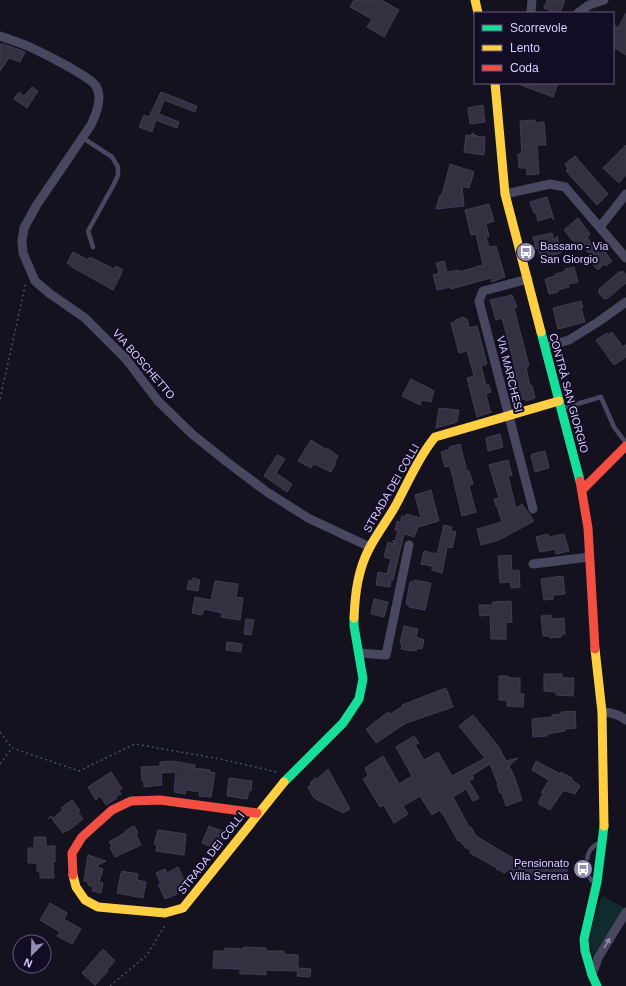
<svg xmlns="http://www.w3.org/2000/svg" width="626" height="986" font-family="Arial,sans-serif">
	<rect width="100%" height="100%" fill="#15121f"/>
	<path fill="#102a2d" d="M602,896L625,908L596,955H593C586,936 595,915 602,896Z"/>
	<path fill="#333041" stroke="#413c54" d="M354,0H381L399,10L384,37L367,27L372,19L350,7Z
		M547,0H565L560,13H555L544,8Z
		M626,13V55L613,47V24L618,28Z
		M0,44H4L25,52L20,62L9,58L0,71Z
		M516,83H558L553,97Z
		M32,87L38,91L27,108L14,99L19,92L24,96Z
		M161,92L197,106L195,112L164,100L159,114L179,122L177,128L156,120L152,132L139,127L144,115L149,117Z
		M483,105L485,122L470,124L468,108Z
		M535,120V123L544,122L546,145H537L539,174L527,175L526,168H519L518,154H522L520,121Z
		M466,135L485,137L484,155L464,152Z
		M626,145V175L619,183L603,168Z
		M575,156L608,194L597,205L566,171L568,169L565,164Z
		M450,164L474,172L469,188L462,186L464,206L436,209L440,195H442Z
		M547,197L554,220L552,217L538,221L536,213H534L530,202Z
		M489,204L494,221L486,224L489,236L486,237L489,247L496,246L505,277L492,282L491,278L451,289V287L437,290L433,275L439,273L436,263L444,261L447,272L459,270V272L483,265L476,234L471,235L465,210Z
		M578,218L590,234L587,237L595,248L599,244L612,261L606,266L604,264L598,270L590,261L593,258L580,243L577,246L564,230Z
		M552,233L554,240L557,236L561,253L541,258L538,248L536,249L533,237Z
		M73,252L88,260L90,257L114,269L116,266L123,270L113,290L70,266V265L67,263Z
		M574,267L578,282L568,284L569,287L558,290V292L549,294L545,279L555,276V274L566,271L565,269Z
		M620,271L621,273L623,271L626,275V283L607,299L606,298L604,299L598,292L600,291L599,289Z
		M512,295L517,307L514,308L529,366L526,367L530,386L532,385L535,398L526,401L525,399L514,401L510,379L517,377L510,348L502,318L496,320L490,300Z
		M581,301L583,308H581L585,322L558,329L553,308Z
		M464,317L465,319H467L469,328L477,326L487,364L481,366L486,385H489L491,392L486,393L490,411L492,412L477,417L467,378L474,376L467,351L459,353L451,323L456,322L455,320Z
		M612,332L623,347L626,344V357L614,365L596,340L607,333L608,335Z
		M411,379L434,391L431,402L422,400L420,405L402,396Z
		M439,408L459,410L457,422L436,428Z
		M500,434L503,447L488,451L486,438Z
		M311,440L327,450V448L338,456L335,462L336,463L331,472L314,464L311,468L298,461Z
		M460,444L467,471H469L473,484L469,486L476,512L462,516L450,466L445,467L441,452L450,449L449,447Z
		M545,451L549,468L535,472L531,456H532V454Z
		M277,455L285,459L276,473L292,484L287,492L264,476Z
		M508,460L512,475L508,476L516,508L522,504L534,521L499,540L481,545L477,529L502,522L497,506H496L494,499L499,498L489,465Z
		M431,490L439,521L418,527L414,537L404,534L393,580H391L390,587L376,585L378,572L387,574L391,559L384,557L388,542L394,544L398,531L395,530L397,521L400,522L402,516L405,517L406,514L421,518L415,495Z
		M444,525L452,527L451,531L456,532L452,548L447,547L442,573L432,570V566L421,564L424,551L437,554Z
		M548,534L549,537L564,534L569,551L556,554L555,549L540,552L536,537Z
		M511,555L512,571L519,570L520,587L511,588L510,582L500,583L498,556Z
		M563,576L565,594L553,595V599L544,600L541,579Z
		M193,578L200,580L198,591L187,589L189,580L193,581Z
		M414,580L431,583L425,610L409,607V605L406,604L410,582H414Z
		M215,581L238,584L236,597L243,598L240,620L221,617L222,613L204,609L202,615L192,613L195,597L211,600Z
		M374,599L388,602L384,617L371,614Z
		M511,601L512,622L506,623V639H491L490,615L480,616L479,605H493V602Z
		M551,615V619H553L564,618L565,634L561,635V637L550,638L549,636H543L541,616Z
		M246,619L254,620L251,635L244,634Z
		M404,626L418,629L416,637L424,640L422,649L417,648L416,651L412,650V651L401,649L402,643H400Z
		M227,642L242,644L241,652L226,650Z
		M544,674H562V678H574L573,696L556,695V692L544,691Z
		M499,676H508V678H520V694H524L523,707L507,706V700H499Z
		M446,688L453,707L406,723L376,743L366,729L388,712L390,714L403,706L402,705Z
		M575,711L576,728L565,729V731L547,734V736L533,737L532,719L552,717V715L561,714V712Z
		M473,715L498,746L506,761L518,758L509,766L515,778L522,800L506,806L502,793H500L497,785L498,784L490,764L472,775L474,778L469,781L479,798L473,801L466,789L453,797L468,825L470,828L471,827L476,836L516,860L567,862V878H520V876L512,874L506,871L505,873L496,869L497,868L470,853L471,851L465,847L459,840L458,841L443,814H442L440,810L432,815L420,796L403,806L408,814L394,823L384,805L380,807L363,779L368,776L365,768L383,756L399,784L412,776L396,747L414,736L419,743L415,745L424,760L438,752L452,776L485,758L459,726Z
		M172,761L195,765L194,768L210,770V772L215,773L211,797L199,796L200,792L186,790L185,794L174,792L176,772L161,773L162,785L144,787V781H142L141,767L160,766V762Z
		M536,761L560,774L561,772L572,778V780L580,786L575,794L571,792L570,793L566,790L565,792L563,791L550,810L539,804V801L544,792L541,793L549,780L532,770Z
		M328,769L350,809L343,813L314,798L308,787L312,784L310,783L315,778L317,779Z
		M111,772L122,789L119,791L121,794L116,796L117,798L106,805L100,796L96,800L88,787Z
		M229,778L252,781L251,791L249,790L247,799L227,796Z
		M72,800L80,811L78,812L83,819L68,831L67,830L63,833L52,819L63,810L61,808Z
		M134,826L138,833L136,834L141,845L115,857L110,848L112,847L109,842L126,832L125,831Z
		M209,826L225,832L218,849L202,843Z
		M158,830L186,834L184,855L156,851L157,845L154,844Z
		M34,837H46V846H55V862H53L54,878H40V871H37V863H28V848H34Z
		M88,855L106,861L96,866L103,869L99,882L103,883L101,893L92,891L93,887L88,885V882L84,881Z
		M178,867L187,886L176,891L177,894L165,899L158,884H161L156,873L165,869L167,873Z
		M122,871L138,874L137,880L146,882L143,898L117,893L121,873L124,874Z
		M50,903L67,913L64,919L81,929L72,944L57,936L60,932L40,920Z
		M244,947L266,948V951H284V954L298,955V968L311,969L310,977L297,976L298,971L266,970V975L255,974H240V969L213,968L214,951H225V948L243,949Z
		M103,949L115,961L107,970L108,971L95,985L82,973Z"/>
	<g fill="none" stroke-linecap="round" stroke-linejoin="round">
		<path stroke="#435161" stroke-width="1.5" stroke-dasharray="2 3" stroke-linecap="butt" d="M472,134H476L475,136L472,135Z
			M0,399L26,282
			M393,541L396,542L395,544H393Z
			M0,732L12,748L79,771L135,744L220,759L277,772
			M0,764L12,748
			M51,816L52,818L51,819L49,818Z
			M110,986L147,955L166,924"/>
		<path stroke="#494660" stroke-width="4.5" d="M83,138L112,157L118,167V175L114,184L88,231L93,247
			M563,408L601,397L614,427L626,443
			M595,881H592L585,871C587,859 587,846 601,843"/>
		<path stroke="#494660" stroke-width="9" d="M532,0L531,11L532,13
			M578,13L589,5L604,0
			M0,36C11,40 22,43 32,48C45,54 89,76 96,86C103,98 96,114 91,125L36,206L24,228L22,241L23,253L35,281L49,293L85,318L126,359L158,401L192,434L227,462L267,492L308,518L370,547
			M505,194L550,184L565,187L626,258
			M600,227L626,194
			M528,279L483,291L479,301L533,509
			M545,347L569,340L598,322L626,302
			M533,564L589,557
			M359,653L386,655L409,545
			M602,712C610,712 620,715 626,720
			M592,975L598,958L626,912"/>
		<path stroke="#16e098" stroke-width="9" d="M541,332L580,481
			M284,782L343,723L359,699L363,679L354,626V618
			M597,986L592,975L585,951L584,939L597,882L604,826"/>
		<path stroke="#ffcf43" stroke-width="9" d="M475,0L478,13
			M495,83L505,194L541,332
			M354,618C355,593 358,569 370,547C378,532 389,518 397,503C409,480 419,457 435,437L559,401
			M595,649L602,712L604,826
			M73,875L76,887L85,900L98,907L165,913L183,908L284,782"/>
		<path stroke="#f24e42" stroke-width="9" d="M580,481L588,528L595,649
			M582,490L626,446
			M73,875L72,853L82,837L112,810L131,801L160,800L257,813"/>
	</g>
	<defs><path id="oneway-solid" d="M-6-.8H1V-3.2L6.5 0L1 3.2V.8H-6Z"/></defs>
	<use fill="#908bb0" href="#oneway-solid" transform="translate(607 943) rotate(-59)"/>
	<defs>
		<g id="bus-disc" transform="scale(1)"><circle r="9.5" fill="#948eb1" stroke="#120c25"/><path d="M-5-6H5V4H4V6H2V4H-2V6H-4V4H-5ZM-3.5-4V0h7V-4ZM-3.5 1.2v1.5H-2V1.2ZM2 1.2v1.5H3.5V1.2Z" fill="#fff"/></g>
	</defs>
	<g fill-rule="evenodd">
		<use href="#bus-disc" x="526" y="252"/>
		<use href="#bus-disc" x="583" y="869"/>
	</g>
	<g text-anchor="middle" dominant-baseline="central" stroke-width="4" stroke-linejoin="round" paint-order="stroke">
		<g font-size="11" fill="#d8d0ff" stroke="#120c25" text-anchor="start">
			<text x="540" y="246">Bassano - Via<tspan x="540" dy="13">San Giorgio</tspan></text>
			<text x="569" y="863" text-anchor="end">Pensionato<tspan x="569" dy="13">Villa Serena</tspan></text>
		</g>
		<g font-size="11" fill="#d8d0ff" stroke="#120c25">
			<text transform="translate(144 364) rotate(49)">VIA BOSCHETTO</text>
			<text transform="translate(510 374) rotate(76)">VIA MARCHESI</text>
			<text transform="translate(569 393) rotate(75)">CONTRÀ SAN GIORGIO</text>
			<text transform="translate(391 488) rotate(-60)">STRADA DEI COLLI</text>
			<text transform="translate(211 853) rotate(-52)">STRADA DEI COLLI</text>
		</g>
	</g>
	<rect x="474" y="12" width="140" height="72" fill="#120c25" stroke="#615a7c"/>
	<rect x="482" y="25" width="20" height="6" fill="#16e098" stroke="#615a7c"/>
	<text x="510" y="32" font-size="12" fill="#d8d0ff">Scorrevole</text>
	<rect x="482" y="45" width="20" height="6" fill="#ffcf43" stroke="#615a7c"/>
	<text x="510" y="52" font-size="12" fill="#d8d0ff">Lento</text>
	<rect x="482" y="65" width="20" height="6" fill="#f24e42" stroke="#615a7c"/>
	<text x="510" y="72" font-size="12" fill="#d8d0ff">Coda</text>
	<g transform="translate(32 954) rotate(203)"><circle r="19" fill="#120c25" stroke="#615a7c"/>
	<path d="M0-3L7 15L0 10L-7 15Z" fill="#948eb1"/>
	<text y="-6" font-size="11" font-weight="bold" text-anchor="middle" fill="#d8d0ff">N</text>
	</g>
</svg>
